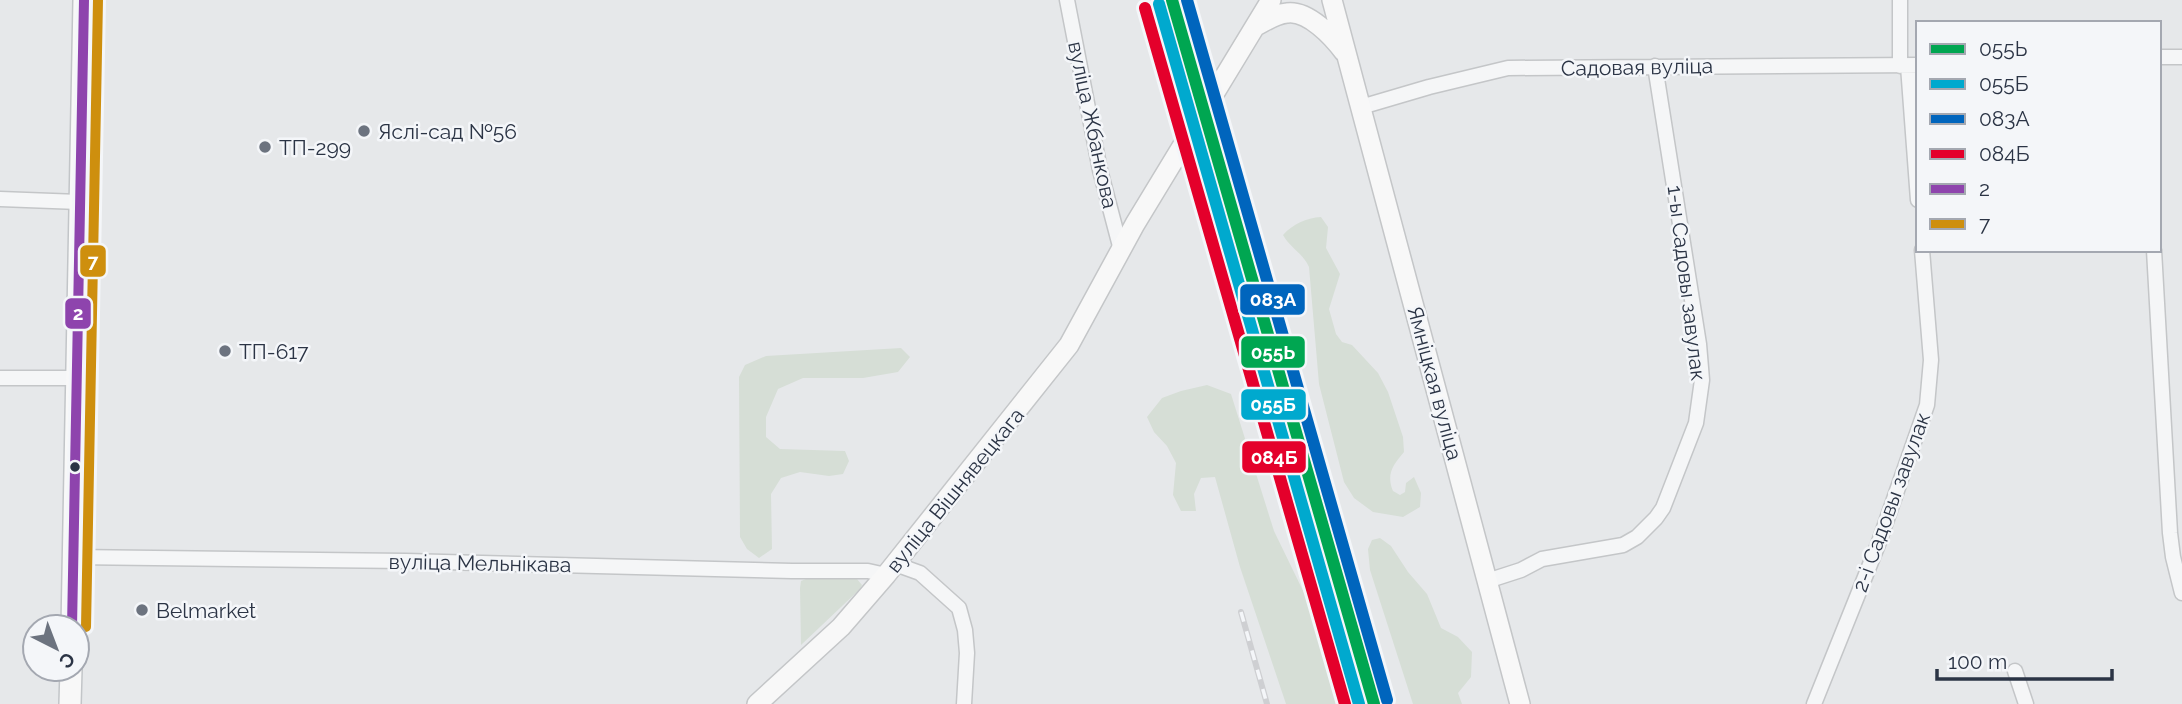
<svg xmlns="http://www.w3.org/2000/svg" width="2182" height="704" font-family="Raleway,sans-serif">
	<rect width="100%" height="100%" fill="#e6e8ea"/>
	<path fill="#d6ded6" d="M1321,217L1328,227L1326,248L1340,274L1329,309L1336,334L1342,342L1352,345L1378,373L1388,392L1403,437L1404,452C1393,465 1386,474 1393,491L1400,495L1405,492L1406,483L1414,477L1421,493L1420,507L1403,517L1373,512L1354,498L1344,482L1319,384L1309,267C1302,252 1291,249 1283,235C1293,224 1306,218 1321,217Z
		M901,348L910,357L898,372L863,378H803L778,389L766,417V437L780,449L845,451L849,461L843,474L829,476L800,472L781,478L771,494L772,549L759,558L747,549L740,537L739,377L745,365L766,356Z
		M1207,385L1231,394L1274,531L1323,632L1333,659L1344,704H1286L1240,567L1215,477L1201,478L1194,494L1196,511H1181L1173,495L1176,463L1167,446L1154,432L1147,417L1162,398L1181,391Z
		M1380,538L1391,546L1408,572L1427,594L1441,628L1458,637L1472,652L1471,677L1458,693L1462,704H1413L1370,570L1368,549L1372,540Z
		M806,579H857L862,585L860,589L801,645L800,588L801,581Z"/>
	<g fill="none" stroke-linecap="round" stroke-linejoin="round">
		<g stroke="#c4c6c8" stroke-width="17">
			<path id="street" d="M1067,0L1100,170L1121,250
				M2159,57H2182
				M1900,66V0
				M1908,66L1918,200
				M1361,107L1429,87L1508,68L1918,65
				M0,199L79,202
				M2154,250L2170,533L2173,557L2182,593
				M0,378H77
				M73,557L406,561L792,571H868L886,575
				M895,564L920,573L959,608L965,630L967,653L964,704
				M1487,581L1521,570L1542,559L1623,545L1637,537L1656,518L1663,508L1696,423L1702,380L1699,344L1655,66
				M2015,671L2026,704
				M1814,704L1879,542L1927,405L1931,360L1922,250"/>
		</g>
		<g stroke="#c4c6c8" stroke-width="22">
			<path id="secondary" d="M1332,0L1520,704
				M1256,26C1266,21 1275,14 1287,13C1308,10 1333,37 1344,52
				M757,704L841,627L886,575L1069,345L1135,224L1271,0"/>
		</g>
		<g stroke="#c2c5c8" stroke-width="24">
			<path id="primary" d="M72,627L84,0
				M70,704L71,669"/>
		</g>
		<use href="#street" stroke="#f5f6f7" stroke-width="14"/>
		<use href="#secondary" stroke="#f8f8f8" stroke-width="19"/>
		<use href="#primary" stroke="#f8f8f8" stroke-width="21"/>
		<g stroke="#cecfd2" stroke-width="6">
			<path id="rail" d="M1241,612L1267,704"/>
		</g>
		<use href="#rail" stroke="#f4f6f9" stroke-width="3.5" stroke-dasharray="10" stroke-linecap="butt"/>
		<g stroke="#f4f6f9" stroke-width="16">
			<path id="bus-1" d="M72,627L84,0"/>
		</g>
		<g stroke="#f4f6f9" stroke-width="16">
			<path id="bus-2" d="M86,627L98,0"/>
		</g>
		<use href="#bus-1" stroke="#8e44ad" stroke-width="10"/>
		<use href="#bus-2" stroke="#ce8f0e" stroke-width="10"/>
		<g stroke="#f4f6f9" stroke-width="18">
			<path id="rail-1" d="M1172,0L1374,704"/>
		</g>
		<g stroke="#f4f6f9" stroke-width="18">
			<path id="rail-2" d="M1159,4L1359,704"/>
		</g>
		<g stroke="#f4f6f9" stroke-width="18">
			<path id="rail-3" d="M1187,0L1387,700"/>
		</g>
		<g stroke="#f4f6f9" stroke-width="18">
			<path id="rail-4" d="M1145,8L1345,704"/>
		</g>
		<use href="#rail-1" stroke="#00a651" stroke-width="12"/>
		<use href="#rail-2" stroke="#00a9ce" stroke-width="12"/>
		<use href="#rail-3" stroke="#0065bd" stroke-width="12"/>
		<use href="#rail-4" stroke="#e4002b" stroke-width="12"/>
	</g>
	<g fill="#6c737f" stroke="#f4f6f9" stroke-width="2.5">
		<circle cx="364" cy="131" r="7"/>
		<circle cx="265" cy="147" r="7"/>
		<circle cx="225" cy="351" r="7"/>
		<circle cx="142" cy="610" r="7"/>
	</g>
	<circle fill="#2b3445" stroke="#f4f6f9" stroke-width="2.5" cx="75" cy="467" r="6"/>
	<g text-anchor="middle" dominant-baseline="central" stroke-width="5" stroke-linejoin="round" paint-order="stroke">
		<g font-size="21" fill="#2b3445" stroke="#f4f6f9">
			<text transform="translate(1637 67) rotate(-1)">Садовая вуліца</text>
			<text transform="translate(1093 125) rotate(78)">вуліца Жбанкова</text>
			<text transform="translate(1687 283) rotate(83)">1-ы Садовы завулак</text>
			<text transform="translate(1435 383) rotate(75)">Ямніцкая вуліца</text>
			<text transform="translate(955 490) rotate(-51)">вуліца Вішнявецкага</text>
			<text transform="translate(1891 502) rotate(-70)">2-і Садовы завулак</text>
			<text transform="translate(480 563) rotate(1)">вуліца Мельнікава</text>
		</g>
		<g font-size="21" fill="#2b3445" stroke="#f4f6f9" text-anchor="start">
			<text x="378" y="131">Яслі-сад №56</text>
			<text x="279" y="147">ТП-299</text>
			<text x="239" y="351">ТП-617</text>
			<text x="156" y="610">Belmarket</text>
		</g>
	</g>
	<g stroke="#f4f6f9" stroke-width="2.5">
		<rect x="79" y="244" width="28" height="34" rx="7" fill="#ce8f0e"/>
		<rect x="1239" y="283" width="67" height="33" rx="7" fill="#0065bd"/>
		<rect x="64" y="297" width="28" height="33" rx="7" fill="#8e44ad"/>
		<rect x="1240" y="335" width="66" height="34" rx="7" fill="#00a651"/>
		<rect x="1240" y="388" width="67" height="33" rx="7" fill="#00a9ce"/>
		<rect x="1241" y="440" width="66" height="34" rx="7" fill="#e4002b"/>
	</g>
	<g font-size="19" text-anchor="middle" font-weight="bold" fill="#fff">
		<text x="93" y="268">7</text>
		<text x="1273" y="306">083А</text>
		<text x="78" y="320">2</text>
		<text x="1273" y="359">055Ь</text>
		<text x="1273" y="411">055Б</text>
		<text x="1274" y="464">084Б</text>
	</g>
	<rect x="1916" y="21" width="245" height="231" fill="#f4f6f9" stroke="#a4a8b1" stroke-width="2"/>
	<rect x="1930" y="44" width="35" height="10" fill="#00a651" stroke="#a4a8b1" stroke-width="2"/>
	<text x="1979" y="56" font-size="21" fill="#2b3445">055Ь</text>
	<rect x="1930" y="79" width="35" height="10" fill="#00a9ce" stroke="#a4a8b1" stroke-width="2"/>
	<text x="1979" y="91" font-size="21" fill="#2b3445">055Б</text>
	<rect x="1930" y="114" width="35" height="10" fill="#0065bd" stroke="#a4a8b1" stroke-width="2"/>
	<text x="1979" y="126" font-size="21" fill="#2b3445">083А</text>
	<rect x="1930" y="149" width="35" height="10" fill="#e4002b" stroke="#a4a8b1" stroke-width="2"/>
	<text x="1979" y="161" font-size="21" fill="#2b3445">084Б</text>
	<rect x="1930" y="184" width="35" height="10" fill="#8e44ad" stroke="#a4a8b1" stroke-width="2"/>
	<text x="1979" y="196" font-size="21" fill="#2b3445">2</text>
	<rect x="1930" y="219" width="35" height="10" fill="#ce8f0e" stroke="#a4a8b1" stroke-width="2"/>
	<text x="1979" y="231" font-size="21" fill="#2b3445">7</text>
	<g transform="translate(56 648) rotate(138)"><circle r="33" fill="#f4f6f9" stroke="#a4a8b1" stroke-width="2"/>
	<path d="M0-5L12 26L0 18L-12 26Z" fill="#6c737f"/>
	<text y="-10" font-size="19" font-weight="bold" text-anchor="middle" fill="#2b3445">С</text>
	</g>
	<path d="M1937 669v10h175v-10" fill="none" stroke="#2b3445" stroke-width="3.5"/>
	<text x="1948" y="669" font-size="21" fill="#2b3445" stroke="#f4f6f9" stroke-width="5" paint-order="stroke">100 m</text>
</svg>
